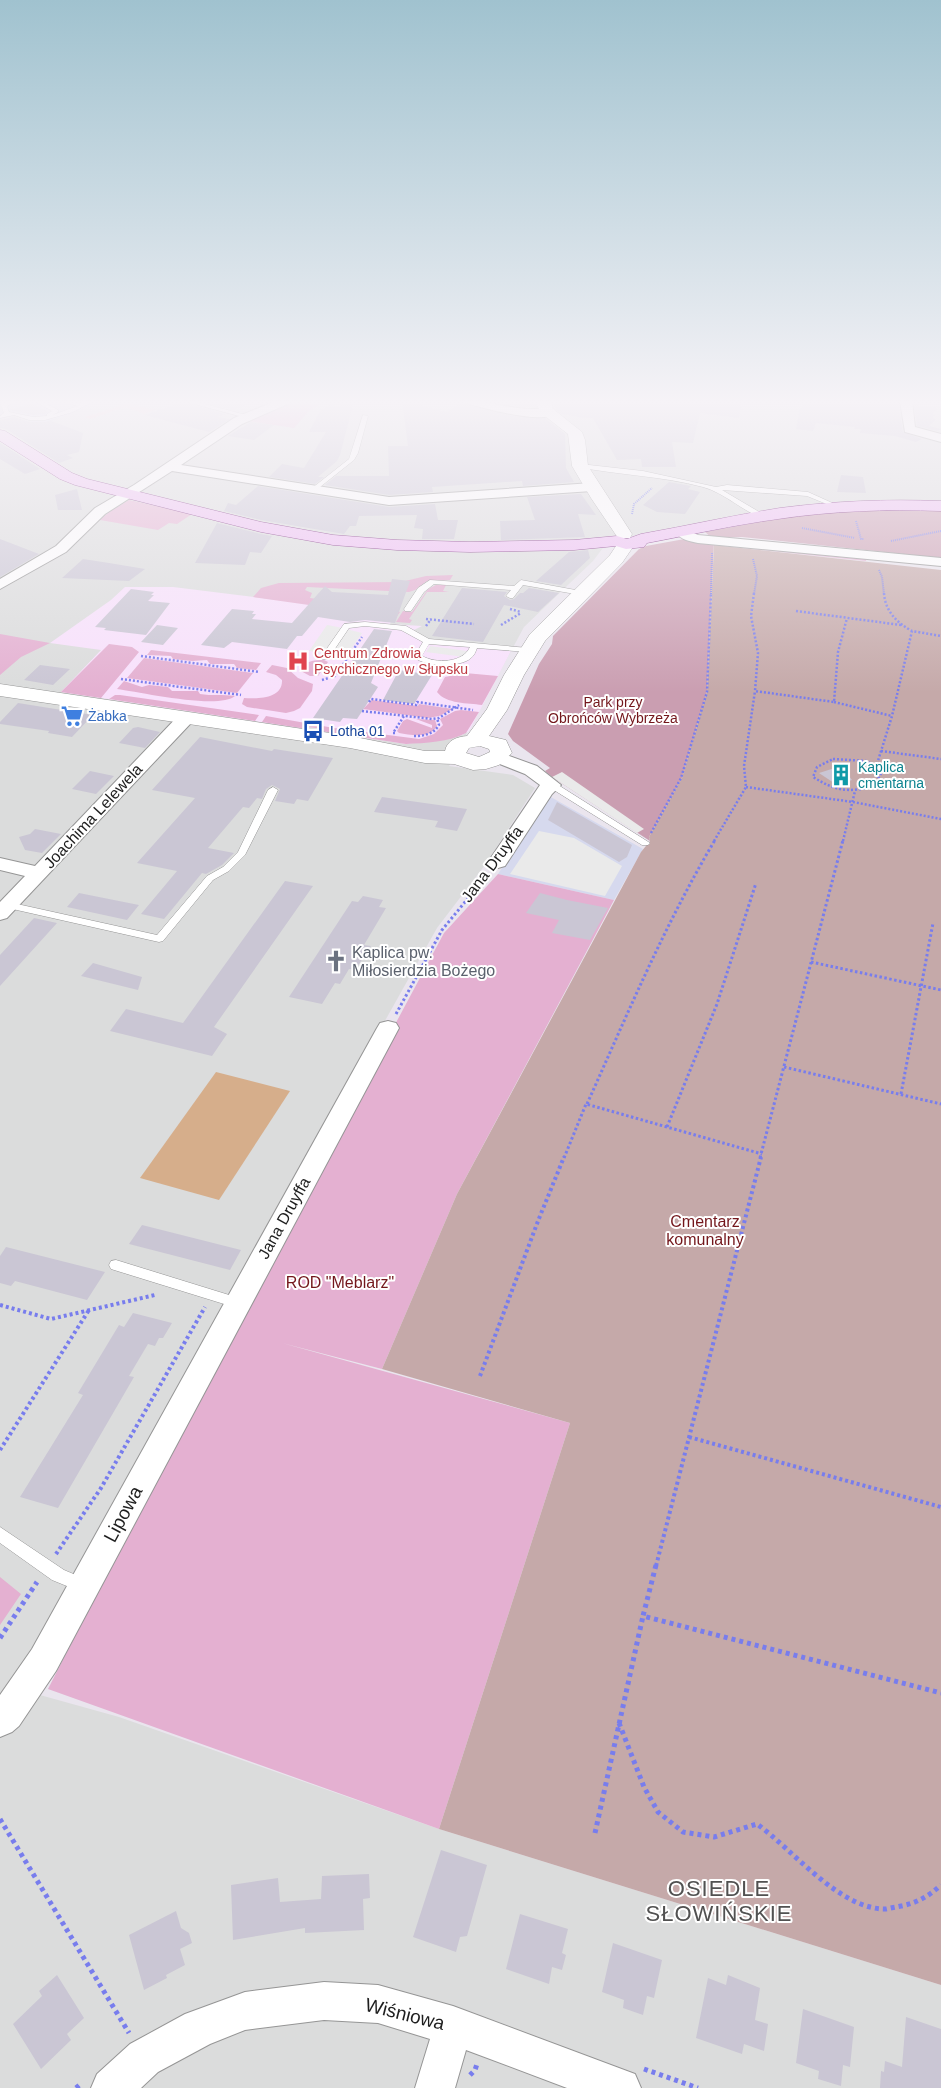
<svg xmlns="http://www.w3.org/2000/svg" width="941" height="2088" font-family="Arial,sans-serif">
	<rect width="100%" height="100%" fill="#eae5ee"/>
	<path fill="#dbdcdc" d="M0,401H941V504L649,533L609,540L593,561L524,627L449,766L513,775L535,788L485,865L437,928L20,1672L40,1695L119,1717L439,1829L941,1985V2088H0Z"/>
	<path fill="#d6d9ee" d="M0,401H100L70,414L38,425L18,415L0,419Z
		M549,796L643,849L614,900L498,874Z"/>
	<path fill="#f8e1fc" d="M125,587H173L393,614L390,624L422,626L412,631L427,641L511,651L469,731L462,735L449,738L406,744L321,731L323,729L309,727L307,729L61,692L101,650L50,643L111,600Z"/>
	<path fill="#e4b0d1" d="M297,401L318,405L308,412L294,428L248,421Z
		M129,500L192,514L177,524L169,523L158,530L100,520L109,512Z
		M714,543L866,557V561L714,545Z
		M453,575L450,580L427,581L415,590L409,592L307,587L305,590L312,593L310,598L398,611L400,612L393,622L309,605L253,597L261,588L279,583L401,582L426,576Z
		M436,585H446L443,591L449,592H427L409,619L412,620L410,623L396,622L403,611L412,612L428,589Z
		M0,634L50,643L21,657L0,675Z
		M109,644L132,647L139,652L101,698L61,692Z
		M151,650L261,663L256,670L237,668L234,664H210L207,660L192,661L173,659L171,656L147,655Z
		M144,658L253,673L237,693L127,678Z
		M324,660L328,662L318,676H310L299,670C304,661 314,660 324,660Z
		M272,665L287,668L298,678L313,684L312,691L300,708L294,711L286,713L247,707L242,704L244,698C257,699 283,699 282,680L276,675L266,672Z
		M465,673L498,676L482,705C468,703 446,704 437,692L445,677Z
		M124,681L142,687L149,685L168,687L172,691H198L200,694C211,696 223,694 235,696C219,710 140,692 117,689Z
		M115,695H120L259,715L255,721L109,699Z
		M372,700L418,706L419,704L453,709L439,716L428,718L363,709Z
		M461,710L479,712L466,733C449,742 425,743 406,744L321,731L323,729L309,727L307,729L262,722L266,716L334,728L419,739L434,734L443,725L440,719L455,711Z
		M407,719L432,728V725L416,719L435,720L437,726C430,739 411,735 399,733L397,731L403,721Z
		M498,874L614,900L457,1194L382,1369L282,1343L570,1423L439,1829L48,1689L232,1329L444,933Z
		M0,1577L21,1594L0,1625Z"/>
	<path fill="#ca9eb1" d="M869,510L941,511V558L742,537L712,538L705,532L797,515Z
		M690,538L714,541L707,691L682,778L649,837L650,841L552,777L545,771L550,768L513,741L508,734L539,664L552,644L553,636L639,549L646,546Z"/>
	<path fill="#c5a9a9" d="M714,545L941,570V1985L439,1829L570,1423L382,1369L457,1194L641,852L650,841L649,837L682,778L707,691Z"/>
	<path fill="#f4c6c9" d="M129,403L154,410L144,414L125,407L90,419L85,417Z"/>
	<path fill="#d6ae8b" d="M216,1072L290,1091L219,1200L140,1178Z"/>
	<path fill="#eaeaea" d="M327,625L338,627L362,633L347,655L309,651Z
		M430,646L467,651L464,657L426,652Z
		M562,772L644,829L637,833L552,777Z
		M539,831L574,838L622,866L605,896L510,874Z"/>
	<path fill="#cac6d4" d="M200,401H253L234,410Z
		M350,401H354L340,455L337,461L318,477H324L315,484L269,477L282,464L304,468L326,432H309L320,411L329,405L339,407Z
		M402,401L447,412L462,403L512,416L545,418L565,434L566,468L574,482L523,486L522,481L432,487L433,492L389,495L325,485L336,476H389L388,446H408Z
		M511,401H536V407L510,405Z
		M554,401H742L739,418L700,413L693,443L672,442L676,467H642L641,459L617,460L593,418H584L562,414L554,407Z
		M811,401L898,402L903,432L922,439L916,442L895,436L860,433L861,429H854L855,427L816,423L813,431L796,429L800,408H802L803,405L811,406Z
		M182,402L225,414L218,417L230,419L209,432L145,415L157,411L158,408L163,409Z
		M31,404L48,411L45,414L33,415L10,410Z
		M914,405L937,408L932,415H935L932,418L936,419L929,426L941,429L937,431L917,426Z
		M14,417L29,422H45L61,417L51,421L83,433L79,452L67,455L73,458L59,463L6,429L0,428V420Z
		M251,422L274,425L254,440L228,436Z
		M0,443L40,469L25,474L0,459Z
		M841,475L863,477L866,493L837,492Z
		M669,482L691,486L688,489L700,492L685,514L657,512L643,505Z
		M258,486L389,507L435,504L438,520H458L454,539H422L423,529L414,528L417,515L359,516L356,526H350L344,534L261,520L224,511L228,503L236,505Z
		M77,489L82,510H58L55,495Z
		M581,494L596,515L578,514L585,537L501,540L500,521L535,520L527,497Z
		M217,523L261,534L272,536L261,553L250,552L245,565L195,563Z
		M0,539L39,554L0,577Z
		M588,550L590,558L561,585L536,581L569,552Z
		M83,559L109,563L145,569L129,581L62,578Z
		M392,579L410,581L395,623L365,620L350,622L318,617L302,636H297L287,649L232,642L224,648L201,645L232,609L254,611L252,614H256L252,619L292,623L325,586L332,592L388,595Z
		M462,588L507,592L504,596L510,600L514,599L520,593H523L529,588L559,593L538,612L504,605L483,642L432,636Z
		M131,589L154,592L151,595H154L148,601L170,603L146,635L104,630L106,628L95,627Z
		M157,625L178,628L163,645L141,642Z
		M374,629L392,631L371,683L378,687L357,719L343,718L340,722L313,718Z
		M40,665L70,669L53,685L24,680Z
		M399,670L432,675L414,704L383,700Z
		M18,703L93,715L72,737L48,733L49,731L0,724V722Z
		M138,727L160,732L145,748L119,743L133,728Z
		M200,737L272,751L274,749L333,758L308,801L297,799L294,804L275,801L280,789L272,785L266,789L262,799L257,798L249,808L243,807L208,848L234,853L222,865L206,874L202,873L164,919L141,914L177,871L137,863L195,798L152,790Z
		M841,766L852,780L837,785L819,773Z
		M90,771L114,776L96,794L72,789Z
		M382,797L467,809L457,831L435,827L438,821L374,812Z
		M557,802L632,845L627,857L619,862L548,820Z
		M35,829L61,834L42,853L25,850L19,837L30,834Z
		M285,881L313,886L214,1027L227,1034L212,1056L110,1031L126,1009L183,1023Z
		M79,893L139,905L127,920L67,907Z
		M540,893L567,900L608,908L590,940L552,933L559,920L526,913Z
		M363,896L383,900L379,907L386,908L364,945L371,946L355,970L349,969L340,984L335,983L322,1004L289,997L352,901L358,902Z
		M34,918L57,923L0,986V955Z
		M93,963L142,977L138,990L81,976Z
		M142,1225L241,1250L230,1270L129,1244Z
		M6,1247L105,1272L87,1300L15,1281L11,1286L0,1283V1256Z
		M133,1313L172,1323L163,1338H159L155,1346L148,1344L129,1376L134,1377L58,1508L20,1497L83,1395L78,1393L119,1325L124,1327Z
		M441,1850L487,1865L467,1936L460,1937L456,1952L413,1937Z
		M369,1874L370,1898L363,1899L364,1930L305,1933V1928L233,1940L231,1885L278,1878L280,1902L321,1899L322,1876Z
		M176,1911L181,1928L189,1933L192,1943L180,1949L185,1965L166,1975L167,1978L144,1990L129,1935Z
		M520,1914L568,1929L562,1953L566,1955L562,1970L552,1967L549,1984L506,1969Z
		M613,1943L662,1960L654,1998L647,1996L643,2015L623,2008L624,2000L602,1992Z
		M57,1975L84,2018L67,2034L71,2040L41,2069L13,2024L42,1996L39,1991Z
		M728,1975L760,1988L755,2020L768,2024L764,2051L744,2044L742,2054L696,2038L708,1978L726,1985Z
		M803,2009L854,2027L850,2067L843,2065L841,2086L818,2079L819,2071L796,2063Z
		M906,2017L941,2029V2088H880L881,2071L884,2072L885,2061L902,2067Z"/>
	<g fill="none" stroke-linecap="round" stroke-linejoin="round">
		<g stroke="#959595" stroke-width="1">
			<path id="service" d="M8,401H16L7,406L9,412L33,417L47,416V414L52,411L34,401H41L58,410V412L53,415L77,406L61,401L78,403L94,401L73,412L45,420H29L14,415L0,418V416L4,413L1,405Z
				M183,401H193L250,416L247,418Z
				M363,415L368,416L358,453L354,460L315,491H311V489L349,459Z
				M580,464L643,471L716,487L727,485L808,492L839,506L834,507L807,496L722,490L766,516V518L764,519C742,511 725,493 703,487C662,476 619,475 578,467V465Z
				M430,580L514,586L521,580L581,591L585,593L581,595L523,585L513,598H510L506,596L511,590L434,584L424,592L411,611H405L404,609L418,588Z
				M365,622L406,626L429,639L528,648L532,650L528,652L477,648C476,651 474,656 471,658C460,668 424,667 414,657L423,642L401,630L365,626L349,628L328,659H322L321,657L344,624ZM429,644L470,647C463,663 436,664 422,656Z
				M552,782L555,783L650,843L648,845H642L549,787L547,785Z
				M273,787L278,790L245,855L229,871L213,880L163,941L159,942L8,908L3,905L8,902L157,935L207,876L223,867L238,852L268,790Z
				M116,1260L242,1299L244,1303L242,1307L237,1308L111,1269L109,1265L111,1261Z
				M0,1527L64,1570L90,1581L92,1586L90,1591L84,1593L52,1580L0,1543Z"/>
		</g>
		<g stroke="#959595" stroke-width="2">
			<path id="minor" d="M276,401H292L290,403L242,424L181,465L389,497L592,483L599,487L592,491L389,505L172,471L105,514L66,552L0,589V579L56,546L95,508L134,485L234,418Z
				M464,401C488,400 509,409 532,409C540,409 549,407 555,413C543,425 483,408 466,403Z
				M900,401H912L915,427L941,434V442L905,432Z
				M682,528L698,535L941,558V566L698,543C689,541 681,540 675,532Z
				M186,713L192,714L194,718L192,722L7,918L0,920V902L25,876L0,870V858L35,866L180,714Z
				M498,752L537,766L561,785L552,794L505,866L498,868L491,866L488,862L540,785L525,774L492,761L489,757L492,753Z
				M388,1021L396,1023L399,1028L56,1671L19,1726L12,1732L0,1737V1695L32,1649L377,1028L380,1023Z
				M324,1982L378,1985L453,2006L635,2074L641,2088H567L466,2050L455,2088H415L430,2039L378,2023L324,2020L245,2030L210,2044L158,2072L141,2088H91L97,2074L130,2044L185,2014L245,1992Z"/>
		</g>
		<g stroke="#959595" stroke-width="1">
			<path id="tertiary" d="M538,401H552V408L582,432L585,440L588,466L632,534L630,538H618L591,498L572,466L568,434L541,413L537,405Z
				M626,539L632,540L635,544L622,563L545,641L524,675L507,710L489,736L506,740L512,753L499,765L486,769L473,770L454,764L425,763L350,748L0,696V684L350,736L425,751H445C447,740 457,737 467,736L487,709L504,675L530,634L610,555L620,540ZM480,746L489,749L490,752L479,757L466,753L469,748Z"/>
		</g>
		<g stroke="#680f6c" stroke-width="1">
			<path id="secondary" d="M0,430L5,431L72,473L87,479L261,522L333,535L397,540L470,542L574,540L617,536L627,539L641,534C687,526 734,515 780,508C834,501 887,499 941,501V511C886,509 832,511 778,519C734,525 690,535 647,543L644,547L626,549L616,546L574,550L470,552L397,550L333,545L261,532L75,485L60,479L0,441Z"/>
		</g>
		<path stroke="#787ded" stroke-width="2" stroke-dasharray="1 1" stroke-linecap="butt" d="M632,514L634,504L652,488
			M856,521L861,539H864
			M802,528L855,538
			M891,541L941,531
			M753,559L757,576L754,594
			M879,570L882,577L884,594
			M711,594L712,553"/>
		<path stroke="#787ded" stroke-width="2.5" stroke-dasharray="2 2" stroke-linecap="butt" d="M754,593L751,616L758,653L755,691L834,702L838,652L847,618
			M884,593C885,611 897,623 912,631
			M510,609L521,612
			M796,611L901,625
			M426,619L474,624
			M501,625L521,613
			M426,626L431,619
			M141,656L259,672
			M121,679L241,695
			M322,680L335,676L362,637
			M369,702L371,699L416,705L417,702L473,710
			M834,702L892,716
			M362,711L432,719L439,718L459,705
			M395,733H393L404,716
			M414,736C424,736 434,734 439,725L437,718
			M881,751L941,759
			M833,759L866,761L883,770L874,786C848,793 836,791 813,777L817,767Z
			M877,764L892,716L912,631L941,636
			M746,787L853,802L941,819
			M651,833L681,778L707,692L711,593
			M714,841L746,787L744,766L755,691
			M843,841L855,791"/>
		<path stroke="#787ded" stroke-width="3" stroke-dasharray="2.5 2.5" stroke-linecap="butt" d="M811,962L941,990
			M396,1014L442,930L488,874
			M784,1067L941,1104
			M901,1094L933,923
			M587,1104C627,1015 665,924 715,840
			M667,1127L717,1004L756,883
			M564,1158L586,1104L762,1154
			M760,1158L843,840"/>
		<path stroke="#787ded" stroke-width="4" stroke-dasharray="3 3" stroke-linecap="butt" d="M0,1305L51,1319L155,1295
			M480,1376L538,1221L564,1157
			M689,1437L941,1507
			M0,1450L89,1310
			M56,1554L101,1488L205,1307
			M656,1566L761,1157"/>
		<path stroke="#787ded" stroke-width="5" stroke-dasharray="4 4" stroke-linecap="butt" d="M656,1565L643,1616L941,1693
			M0,1638L37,1582
			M619,1723L644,1787L658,1812L683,1832L714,1837L757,1824C793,1850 840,1910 886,1909C891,1908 896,1907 901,1906C917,1903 929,1896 941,1885
			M0,1819L129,2033
			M595,1833L643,1616
			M644,2069L698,2088
			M470,2075L475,2070L477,2064
			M76,2088L82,2083"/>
		<use href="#service" fill="#fff" fill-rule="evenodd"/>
		<use href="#minor" fill="#fff" fill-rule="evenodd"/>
		<use href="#tertiary" fill="#fff" fill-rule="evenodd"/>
		<use href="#secondary" fill="#efbef4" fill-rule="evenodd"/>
	</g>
	<linearGradient id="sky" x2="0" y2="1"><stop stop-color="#a0c2cf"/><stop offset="0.58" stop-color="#f6f3f7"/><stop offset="1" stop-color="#f6f3f7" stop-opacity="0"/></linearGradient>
	<rect width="941" height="693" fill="url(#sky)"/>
	<defs>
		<g id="hospital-bare" transform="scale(1.725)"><path d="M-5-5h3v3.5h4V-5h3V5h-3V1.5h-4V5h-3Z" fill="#e0444e" stroke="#fff" stroke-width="2.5" paint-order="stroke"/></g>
		<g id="supermarket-bare" transform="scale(1.725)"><path d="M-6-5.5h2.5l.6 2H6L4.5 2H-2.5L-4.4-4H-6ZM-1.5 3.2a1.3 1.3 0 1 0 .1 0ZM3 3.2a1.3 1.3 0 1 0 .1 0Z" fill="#3f7fe0" stroke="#fff" stroke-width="2.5" paint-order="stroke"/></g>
		<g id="bus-bare" transform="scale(1.725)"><path d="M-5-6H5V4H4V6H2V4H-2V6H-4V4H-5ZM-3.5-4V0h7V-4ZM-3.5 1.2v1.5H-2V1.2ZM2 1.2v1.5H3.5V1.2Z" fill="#1a4fb4" stroke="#fff" stroke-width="2.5" paint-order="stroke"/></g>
		<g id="building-bare" transform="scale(1.725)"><path d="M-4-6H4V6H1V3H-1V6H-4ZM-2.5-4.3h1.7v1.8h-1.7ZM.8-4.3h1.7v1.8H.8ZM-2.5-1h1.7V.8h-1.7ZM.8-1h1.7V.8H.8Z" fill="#0f9aa8" stroke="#fff" stroke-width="2.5" paint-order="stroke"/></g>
		<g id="church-bare" transform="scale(1.725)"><path d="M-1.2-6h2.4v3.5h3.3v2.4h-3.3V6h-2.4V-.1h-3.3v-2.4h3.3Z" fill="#6b7280" stroke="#fff" stroke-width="2.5" paint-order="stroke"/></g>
	</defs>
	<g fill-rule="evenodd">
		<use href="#hospital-bare" x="298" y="661"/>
		<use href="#supermarket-bare" x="72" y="716"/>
		<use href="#bus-bare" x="313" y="731"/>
		<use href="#building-bare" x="841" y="775"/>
		<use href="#church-bare" x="336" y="961"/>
	</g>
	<g text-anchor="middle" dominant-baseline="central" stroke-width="4" stroke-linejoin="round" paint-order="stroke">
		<g font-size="14" fill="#be3a42" stroke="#fff" text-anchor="start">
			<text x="314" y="653">Centrum Zdrowia<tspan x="314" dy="16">Psychicznego w Słupsku</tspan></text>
		</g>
		<g font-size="14" fill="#73161b" stroke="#fff">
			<text x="613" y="702">Park przy<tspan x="613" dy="16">Obrońców Wybrzeża</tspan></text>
		</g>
		<g font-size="14" fill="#366cbe" stroke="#fff" text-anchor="start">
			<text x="88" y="716">Żabka</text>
		</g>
		<g font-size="14" fill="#164399" stroke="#fff" text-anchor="start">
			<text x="330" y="731">Lotha 01</text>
		</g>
		<g font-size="14" fill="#0d838f" stroke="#fff" text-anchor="start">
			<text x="858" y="767">Kaplica<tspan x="858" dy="16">cmentarna</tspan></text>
		</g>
		<g font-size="16" fill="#1e1e1e" stroke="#fff">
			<text transform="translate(93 816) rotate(-47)">Joachima Lelewela</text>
			<text transform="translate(492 864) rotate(-53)">Jana Druyffa</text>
			<text transform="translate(284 1218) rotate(-61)">Jana Druyffa</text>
		</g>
		<g font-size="16" fill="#5b616d" stroke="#fff" text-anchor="start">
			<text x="352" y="952">Kaplica pw.<tspan x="352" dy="18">Miłosierdzia Bożego</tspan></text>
		</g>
		<g font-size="16" fill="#73161b" stroke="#fff">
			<text x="705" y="1221">Cmentarz<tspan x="705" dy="18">komunalny</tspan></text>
			<text x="340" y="1282">ROD "Meblarz"</text>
		</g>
		<g font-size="19" fill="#1e1e1e" stroke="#fff">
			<text transform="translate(123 1514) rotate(-62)">Lipowa</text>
			<text transform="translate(405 2014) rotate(14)">Wiśniowa</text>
		</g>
		<g font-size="22" letter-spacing="1" fill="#515151" stroke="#fff">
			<text x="719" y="1888">OSIEDLE<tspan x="719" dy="25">SŁOWIŃSKIE</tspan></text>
		</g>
	</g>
</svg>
